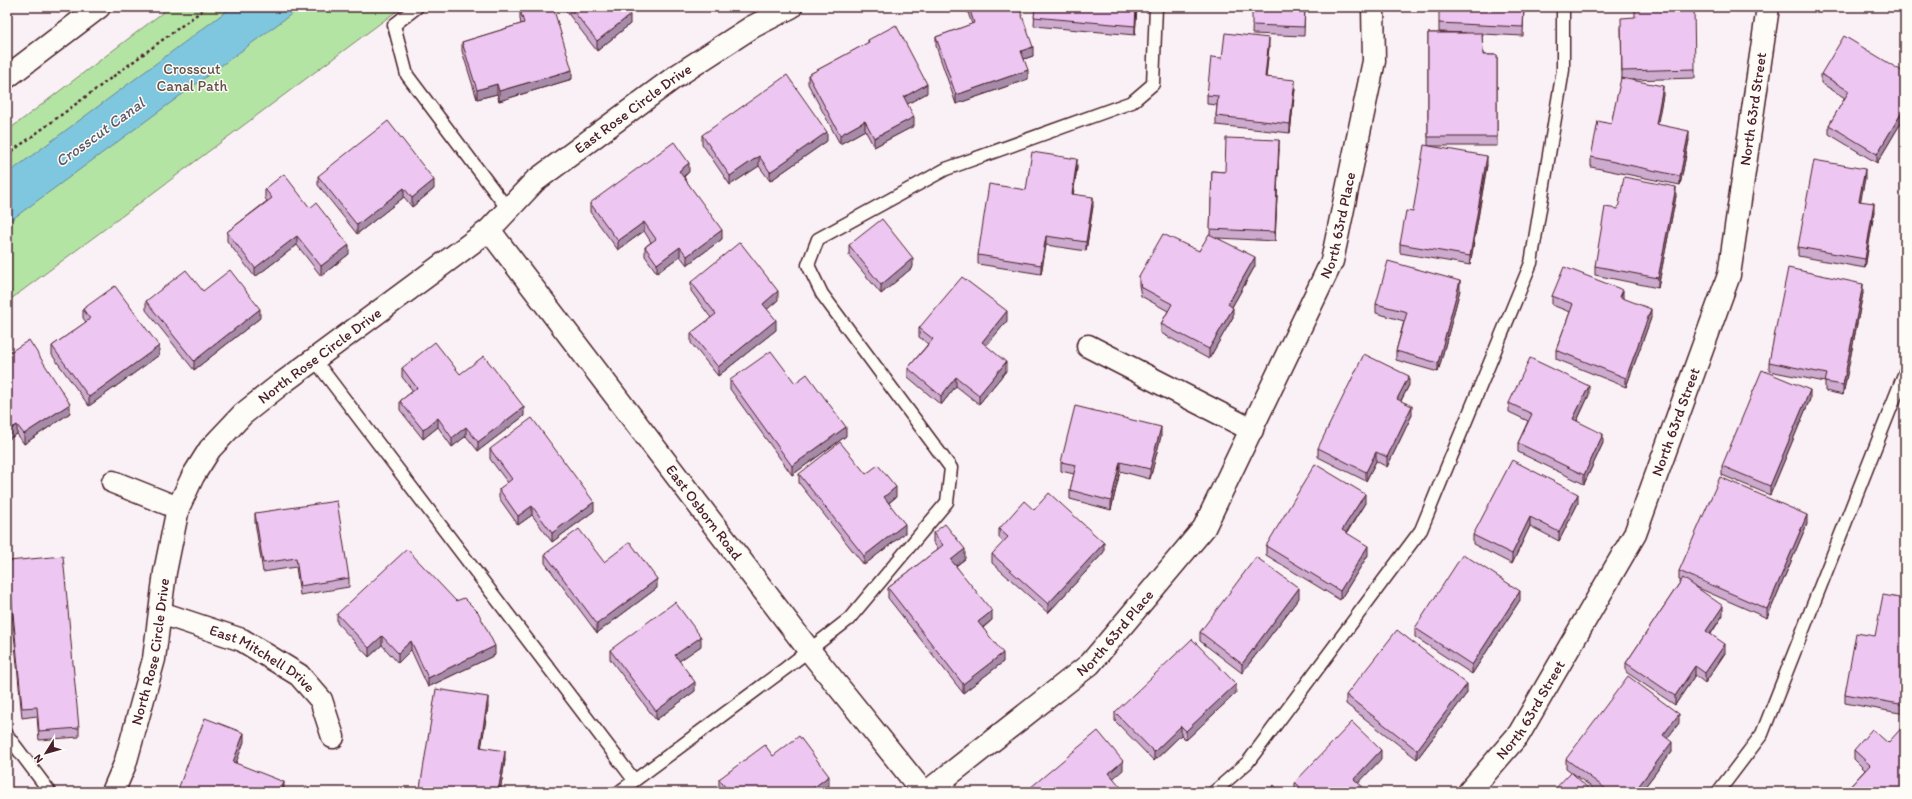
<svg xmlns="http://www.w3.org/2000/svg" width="1912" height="799" font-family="Itim,sans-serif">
	<rect width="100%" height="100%" fill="#faf1f6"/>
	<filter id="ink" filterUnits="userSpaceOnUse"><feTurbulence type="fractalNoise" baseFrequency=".025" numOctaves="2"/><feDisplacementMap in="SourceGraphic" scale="8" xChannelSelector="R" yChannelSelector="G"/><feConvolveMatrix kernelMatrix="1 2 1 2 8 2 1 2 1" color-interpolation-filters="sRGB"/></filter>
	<g filter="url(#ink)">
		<path fill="#b3e4a4" stroke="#7e8268" d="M170,7H402L7,302V131Z"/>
		<path fill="#7fc7df" stroke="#6a8497" d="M232,7H301L7,223V174Z"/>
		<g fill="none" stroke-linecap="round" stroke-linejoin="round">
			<g stroke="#4a1f2b" stroke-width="15">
				<path id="lane" d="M417,7L394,25L407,75L507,208
					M314,359L634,780
					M7,735L50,792
					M619,792L786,668L849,619L947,502L951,468L822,294L808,265L818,239L946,169L1132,102L1153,84L1156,7
					M1214,792L1248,762L1421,530L1531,263L1563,70V7
					M1718,792L1762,734L1905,372"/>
			</g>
			<g stroke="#4a1f2b" stroke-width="25">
				<g id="street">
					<path id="s1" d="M489,230L809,650L923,792"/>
					<path d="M1088,346L1252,430"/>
					<path d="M113,482L178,508"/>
					<path id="s2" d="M161,613L242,640L299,675L321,700L333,737"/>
					<path id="s3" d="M113,792L125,764L154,659L165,572L178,508L193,476L210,449L243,414L281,384L489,230L535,181L675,77L752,27L791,7"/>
					<path id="s4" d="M927,792L1090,664L1204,528L1332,261L1374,61L1373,7"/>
					<path id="s5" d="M1469,792L1519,734L1635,534L1729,275L1768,7"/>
				</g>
			</g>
			<g stroke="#4a1f2b" stroke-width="25">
				<path id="secondary" d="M7,77L99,7"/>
			</g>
			<path stroke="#4a1f2b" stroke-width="2.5" stroke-dasharray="3 3" stroke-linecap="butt" d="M7,155L207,7"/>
			<use href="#lane" stroke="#fdfcf7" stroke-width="12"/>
			<use href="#street" stroke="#fdfcf7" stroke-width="22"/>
			<use href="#secondary" stroke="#fdfcf7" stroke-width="22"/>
		</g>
		<path fill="#ccabcf" stroke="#4a1f2b" d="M563,7H624L630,24L597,51Z
			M966,7H1019L1033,56L1024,59L1028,79L956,104L936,46V37L972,24Z
			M1035,7H1137L1135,35L1034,26Z
			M1253,7H1305L1304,36L1252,34Z
			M1524,7L1523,36L1482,34L1483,55H1497V146H1428L1487,165L1470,265L1400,253V244L1413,212L1428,146V33H1466L1439,32V23Z
			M520,10L572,79L499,101L497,94L477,99L462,51V42L521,24L520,19Z
			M1635,17L1695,69V78L1631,80L1663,95L1657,124L1689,140L1680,185L1591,167V157L1611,124L1622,78L1621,27Z
			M868,40L927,93L907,104L914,126L874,147L865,130L840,144L808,84V75L868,43Z
			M1269,47L1266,77L1295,89L1290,133L1216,125V116L1217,105L1207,104V95L1222,58Z
			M1905,73V116L1877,163L1829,134V125L1845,98L1821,83V74Z
			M702,135L827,141L770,181L759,166L730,185L702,144Z
			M1279,149L1275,241L1218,238L1255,266L1232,307L1233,317L1209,359L1161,333V324L1168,311L1141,296L1139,285V276L1199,251L1210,234L1212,171L1225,172Z
			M1077,168L1073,194L1093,206L1086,251L1046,245L1041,274L978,264V255L1026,190Z
			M689,172L684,177L722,239L687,265L680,256L657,273L645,256V247L651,242L644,231L618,250L590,212V203Z
			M318,176L434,189L412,207L404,197L357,234L318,185Z
			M1865,178L1860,201L1874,212L1865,268L1798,256V247Z
			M265,189L310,208L349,254L321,276L297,245L255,277L227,241V232L267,201L265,198Z
			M1676,196L1658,288L1595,275V266L1618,209Z
			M849,245L913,267L881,294L849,255Z
			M691,282L778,300L767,309L776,330L718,376L691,343V333L711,318L691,291Z
			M1460,290L1438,372L1396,360V351L1404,321L1376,313V304Z
			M203,291L260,318L194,370L146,310V301Z
			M1863,293L1843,395L1825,391V382L1769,371V362Z
			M1552,296L1623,298L1651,318L1626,387L1556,359V350L1570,312L1552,305Z
			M83,309L159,355L89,406L52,355V346L86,322L83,318Z
			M1007,321L986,345L1006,371L979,404L956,386L941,405L908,377V368L928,344L919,337V328Z
			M7,354L70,413L24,444L17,434L7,440Z
			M402,368L460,374L524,416L478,451L466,436L452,447L438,427L423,439L400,410V401L413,391L402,377Z
			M730,380L846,436L792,475L730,389Z
			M1409,385L1401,401L1412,415L1387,467L1376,461L1366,481L1318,457V448Z
			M1589,395L1577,421L1603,443L1584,484L1518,452V443L1528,421L1509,412V403Z
			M1810,399L1770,495L1722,475V466Z
			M1161,436L1150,479L1120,471L1111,510L1070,499V490L1074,474L1061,471V462Z
			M490,449L594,511L552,542L532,515L518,525L499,498V489L508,483L490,459Z
			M799,474H866L896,497L889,503L905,533L864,565L799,483Z
			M1905,497V521L1900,508V499Z
			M1365,503L1347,533L1368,555L1340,600L1266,555V546Z
			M1578,503L1559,541L1530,526L1512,564L1473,544V535Z
			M1034,510L1104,552L1048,613L992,563V554L1004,542L999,538V529Z
			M255,513L349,578V587L300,595L296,567L263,572L255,522Z
			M1807,524L1767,618L1696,587L1723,615L1711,634L1725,653L1705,683L1695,675L1675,705L1626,672V663L1681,581L1679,580V571Z
			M933,533L965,559L956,566L992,620L983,628L1003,662L963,693L888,598V588L938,549L933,542Z
			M545,554L604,562L657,588L597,633L545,563Z
			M8,561L79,728V737L39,740L37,716L22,718L8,570Z
			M1299,598L1242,673L1200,641V632Z
			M1905,599V714L1845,703V694L1875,636Z
			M1520,600L1472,674L1415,637V628Z
			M337,614L495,655L428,687L411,650L398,663L382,645L369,657L337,623Z
			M701,646L679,661L695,691L656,720L610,659V650Z
			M1236,693L1186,740L1181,735L1154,761L1115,721V712Z
			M1467,693L1417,759L1346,704V695Z
			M488,707L481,747L505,760L500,792H420V788Z
			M1679,723L1667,738L1672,751L1641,792H1598L1566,768V759Z
			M1854,750L1905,792H1846V791L1865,770L1854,759Z
			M773,756L829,786L820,792H723L719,788V779Z
			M1381,759L1358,783L1368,792H1295V782Z"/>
		<path fill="#a68ba9" stroke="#4a1f2b" d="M1136,7H1137L1135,35V26Z
			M630,15V24L597,51V41Z
			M1269,38V47L1265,86V77Z
			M1033,47V56L1021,60V51Z
			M572,70V79L499,101V91Z
			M1028,70V79L956,104V95Z
			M1295,80V89L1290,133V124Z
			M497,84V94L477,99V90Z
			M927,84V93L904,106V97Z
			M1663,86V95L1656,133V124Z
			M1905,107V116L1877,163V154Z
			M914,117V126L874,147V138Z
			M865,121V130L840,144V135Z
			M1689,131V140L1680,185V176Z
			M827,132V141L770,181V172Z
			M1279,140V149L1275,241V232Z
			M759,156V166L730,185V176Z
			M1487,156V165L1470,265V256Z
			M1077,159V168L1072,203V194Z
			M689,163V172L679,180V171Z
			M1865,169V178L1859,210V201Z
			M434,180V189L412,207V198Z
			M1676,187V196L1658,288V278Z
			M404,188V197L357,234V225Z
			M1093,197V206L1086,251V242Z
			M1874,203V212L1865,268V259Z
			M644,222V231L618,250V241Z
			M722,230V239L687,265V256Z
			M297,236V245L255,277V268Z
			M1046,236V245L1041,274V265Z
			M349,245V254L321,276V266Z
			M680,247V256L657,273V264Z
			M1255,257V266L1228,314V304Z
			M913,258V267L881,294V285Z
			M1460,281V290L1438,372V363Z
			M1863,284V293L1843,395V385Z
			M1623,290V299L1620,297Z
			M778,291V300L763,313V304Z
			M1233,308V317L1209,359V349Z
			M260,309V318L194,370V361Z
			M1651,309V318L1626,387V378Z
			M1007,311V321L982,351V342Z
			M776,320V330L718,376V367Z
			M159,346V355L89,406V397Z
			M1006,362V371L979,404V395Z
			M1409,376V385L1397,408V399Z
			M956,377V386L941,405V396Z
			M1589,386V395L1573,429V419Z
			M1810,390V399L1770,495V486Z
			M70,404V413L24,444V434Z
			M1412,406V415L1387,467V457Z
			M524,407V416L478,451V442Z
			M438,418V427L423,439V430Z
			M17,425V434L7,440V431Z
			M466,427V436L452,447V438Z
			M846,427V436L792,475V466Z
			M1161,427V436L1150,479V469Z
			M1603,434V443L1584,484V475Z
			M1376,452V461L1366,481V472Z
			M1120,462V471L1111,510V501Z
			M896,487V497L884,506V497Z
			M1365,494V503L1342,539V530Z
			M1578,494V503L1559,541V532Z
			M8,496V505L7,506V497Z
			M594,502V511L552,542V533Z
			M532,506V515L518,525V516Z
			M1807,515V524L1767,618V609Z
			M1530,517V526L1512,564V554Z
			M905,524V533L864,565V556Z
			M1104,543V552L1048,613V604Z
			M1368,546V555L1340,600V591Z
			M10,549V558L7,560V551Z
			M965,549V559L951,569V560Z
			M657,579V588L597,633V624Z
			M1299,588V598L1242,673V664Z
			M1520,591V600L1472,674V665Z
			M1723,606V615L1706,640V631Z
			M992,611V620L978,631V622Z
			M382,636V645L369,657V648Z
			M701,637V646L675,664V655Z
			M411,641V650L398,663V653Z
			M1725,644V653L1705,683V673Z
			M495,646V655L428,687V678Z
			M1003,653V662L963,693V684Z
			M1695,666V675L1675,705V696Z
			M695,682V691L656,720V711Z
			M1236,684V693L1186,740V731Z
			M1467,684V693L1417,759V750Z
			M488,697V707L480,756V747Z
			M1679,714V723L1663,744V735Z
			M1181,726V735L1154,761V752Z
			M244,733V742L233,771V762Z
			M1672,742V751L1641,792H1634Z
			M1381,750V759L1354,788V779Z
			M505,751V760L500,792H498Z
			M1123,761V770L1109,782V773Z
			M829,776V786L820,792H808Z
			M284,782V792H280Z"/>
		<path fill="#edc7f1" stroke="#4a1f2b" d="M530,7H553L572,70L499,91L497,84L477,90L462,42L524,23L520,10Z
			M570,7H624L630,15L597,41Z
			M969,7H1019L1033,47L1021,51L1028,70L956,95L936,37L974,23Z
			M1035,7H1136L1135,26L1034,17Z
			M1252,7H1305L1304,27L1252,25Z
			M1439,7H1524L1523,27L1439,23Z
			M1635,7H1694L1695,69L1622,71L1621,18L1635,17Z
			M896,25L927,84L904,97L914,117L874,138L865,121L840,135L808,75L869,42L868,40Z
			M1225,33L1269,38L1265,77L1295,80L1290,124L1216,116L1218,96L1207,95L1211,57L1222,58Z
			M1428,33H1482L1483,55H1497V137H1428Z
			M1844,36L1905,73V107L1877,154L1829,125L1849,91L1821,74Z
			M787,75L827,132L770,172L759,156L730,176L702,135Z
			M1621,78L1663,86L1656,124L1689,131L1680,176L1591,157L1598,121L1611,124Z
			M388,121L434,180L412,198L404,188L357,225L318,176Z
			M1226,138L1279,140L1275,232L1210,229L1212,171L1225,172Z
			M674,142L689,163L679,171L722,230L687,256L680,247L657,264L645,247L656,239L644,222L618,241L590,203Z
			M1424,145L1487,156L1470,256L1400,244L1406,211L1413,212Z
			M1032,152L1077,159L1072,194L1093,197L1086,242L1046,236L1041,265L978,255L989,184L1026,190Z
			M1814,160L1865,169L1859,201L1874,203L1865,259L1798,247Z
			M284,174L310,208L316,203L349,245L321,266L297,236L255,268L227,232L272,198L265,189Z
			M1624,177L1676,187L1658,278L1595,266L1605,207L1618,209Z
			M882,219L913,258L881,285L849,245Z
			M1163,234L1199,251L1209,234L1255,257L1228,304L1233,308L1209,349L1161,324L1172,304L1141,287L1139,276Z
			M740,242L778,291L763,304L776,320L718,367L691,333L716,314L691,282Z
			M1388,261L1460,281L1438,363L1396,351L1407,312L1376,304Z
			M1564,267L1623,290L1620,297L1651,309L1626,378L1556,350L1573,304L1552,296Z
			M1788,268L1863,284L1843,385L1825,382L1827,374L1769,362Z
			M186,270L203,291L230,270L260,309L194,361L146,301Z
			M962,277L1007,311L982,342L1006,362L979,395L956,377L941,396L908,368L933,339L919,328Z
			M115,286L159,346L89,397L52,346L90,319L83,309Z
			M29,340L70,404L24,434L17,425L7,431V354Z
			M435,342L460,374L484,356L524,407L478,442L466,427L452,438L438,418L423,430L400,401L417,388L402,368Z
			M771,351L795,383L807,374L846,427L792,466L730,380Z
			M1364,354L1409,376L1397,399L1412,406L1387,457L1376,452L1366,472L1318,448Z
			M1530,358L1589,386L1573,419L1603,434L1584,475L1518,443L1532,414L1509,403Z
			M1762,370L1810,390L1770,486L1722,466Z
			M1075,406L1161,427L1150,469L1120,462L1111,501L1070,490L1076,465L1061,462Z
			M532,418L594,502L552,533L532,506L518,516L499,489L512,479L490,449Z
			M840,442L866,474L878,465L896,487L884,497L905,524L864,556L799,474Z
			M1512,460L1578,494L1559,532L1530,517L1512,554L1473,535Z
			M1315,464L1365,494L1342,530L1368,546L1340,591L1266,546Z
			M1720,477L1807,515L1767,609L1679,571Z
			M1049,493L1104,543L1048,604L992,554L1008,537L999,529L1024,501L1034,510Z
			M1905,497V512L1900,499Z
			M337,501L349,578L300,586L296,558L263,563L255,513Z
			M945,524L965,549L951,560L992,611L978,622L1003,653L963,684L888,588L943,545L933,533Z
			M579,529L604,562L630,542L657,579L597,624L545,554Z
			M7,545L10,549L7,551Z
			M407,549L456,601L464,598L478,612L495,646L428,678L411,641L398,653L382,636L369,648L337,614Z
			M1463,554L1520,591L1472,665L1415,628Z
			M63,556L79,728L39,731L37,707L22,708L8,561Z
			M1256,557L1299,588L1242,664L1200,632Z
			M1683,578L1723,606L1706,631L1725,644L1705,673L1695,666L1675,696L1626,663Z
			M1883,595L1905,599V705L1845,694L1856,633L1875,636Z
			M675,602L701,637L675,655L695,682L656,711L610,650Z
			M1397,630L1467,684L1417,750L1346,695Z
			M1192,639L1236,684L1186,731L1181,726L1154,752L1115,712Z
			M1628,676L1679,714L1663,735L1672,742L1634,792H1610L1566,759Z
			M436,689L488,697L480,747L505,751L498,792H444L420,788Z
			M205,718L244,733L233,762L284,782L280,792H177Z
			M1352,722L1381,750L1354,779L1368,792H1305L1295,782Z
			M1905,724V792H1848L1846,791L1870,765L1854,750L1872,729L1888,743Z
			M1098,731L1123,761L1109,773L1125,792H1033L1030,788Z
			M799,736L829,776L808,792H729L719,779L765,745L773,756Z
			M1571,772L1592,792H1552Z
			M1274,785L1280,792H1266Z"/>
	</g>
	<g text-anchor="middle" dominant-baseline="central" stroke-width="3" stroke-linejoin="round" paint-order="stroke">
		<g font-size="15" fill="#645049" stroke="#fdfcf7">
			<text x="192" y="69">Crosscut<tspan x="192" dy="17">Canal Path</tspan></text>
		</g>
		<g font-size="15" fill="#4a1f2b" stroke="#fdfcf7">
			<text stroke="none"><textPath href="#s3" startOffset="904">East Rose Circle Drive</textPath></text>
			<text stroke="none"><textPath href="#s5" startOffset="751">North 63rd Street</textPath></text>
			<text stroke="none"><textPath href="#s4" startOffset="717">North 63rd Place</textPath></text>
			<text stroke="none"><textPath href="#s3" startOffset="504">North Rose Circle Drive</textPath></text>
			<text stroke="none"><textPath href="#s5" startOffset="427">North 63rd Street</textPath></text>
			<text stroke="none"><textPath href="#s1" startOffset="355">East Osborn Road</textPath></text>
			<text stroke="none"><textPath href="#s4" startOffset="247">North 63rd Place</textPath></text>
			<text stroke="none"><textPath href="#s3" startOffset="146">North Rose Circle Drive</textPath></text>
			<text stroke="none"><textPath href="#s2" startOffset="112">East Mitchell Drive</textPath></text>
			<text stroke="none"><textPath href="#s5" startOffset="103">North 63rd Street</textPath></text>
		</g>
		<g font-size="16" font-style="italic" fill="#5d5a6a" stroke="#fdfcf7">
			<text transform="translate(100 132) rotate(-36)">Crosscut Canal</text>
		</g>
	</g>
	<rect width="1912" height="799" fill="none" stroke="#fdfcf7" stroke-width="24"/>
	<rect x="12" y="12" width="1888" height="775" fill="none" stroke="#4a1f2b" stroke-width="1.5" filter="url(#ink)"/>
	<g transform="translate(46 753) rotate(233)" stroke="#fdfcf7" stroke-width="3" paint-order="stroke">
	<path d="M0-3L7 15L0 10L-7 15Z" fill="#4a1f2b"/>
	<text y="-6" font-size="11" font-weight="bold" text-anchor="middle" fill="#4a1f2b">N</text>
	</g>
</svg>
